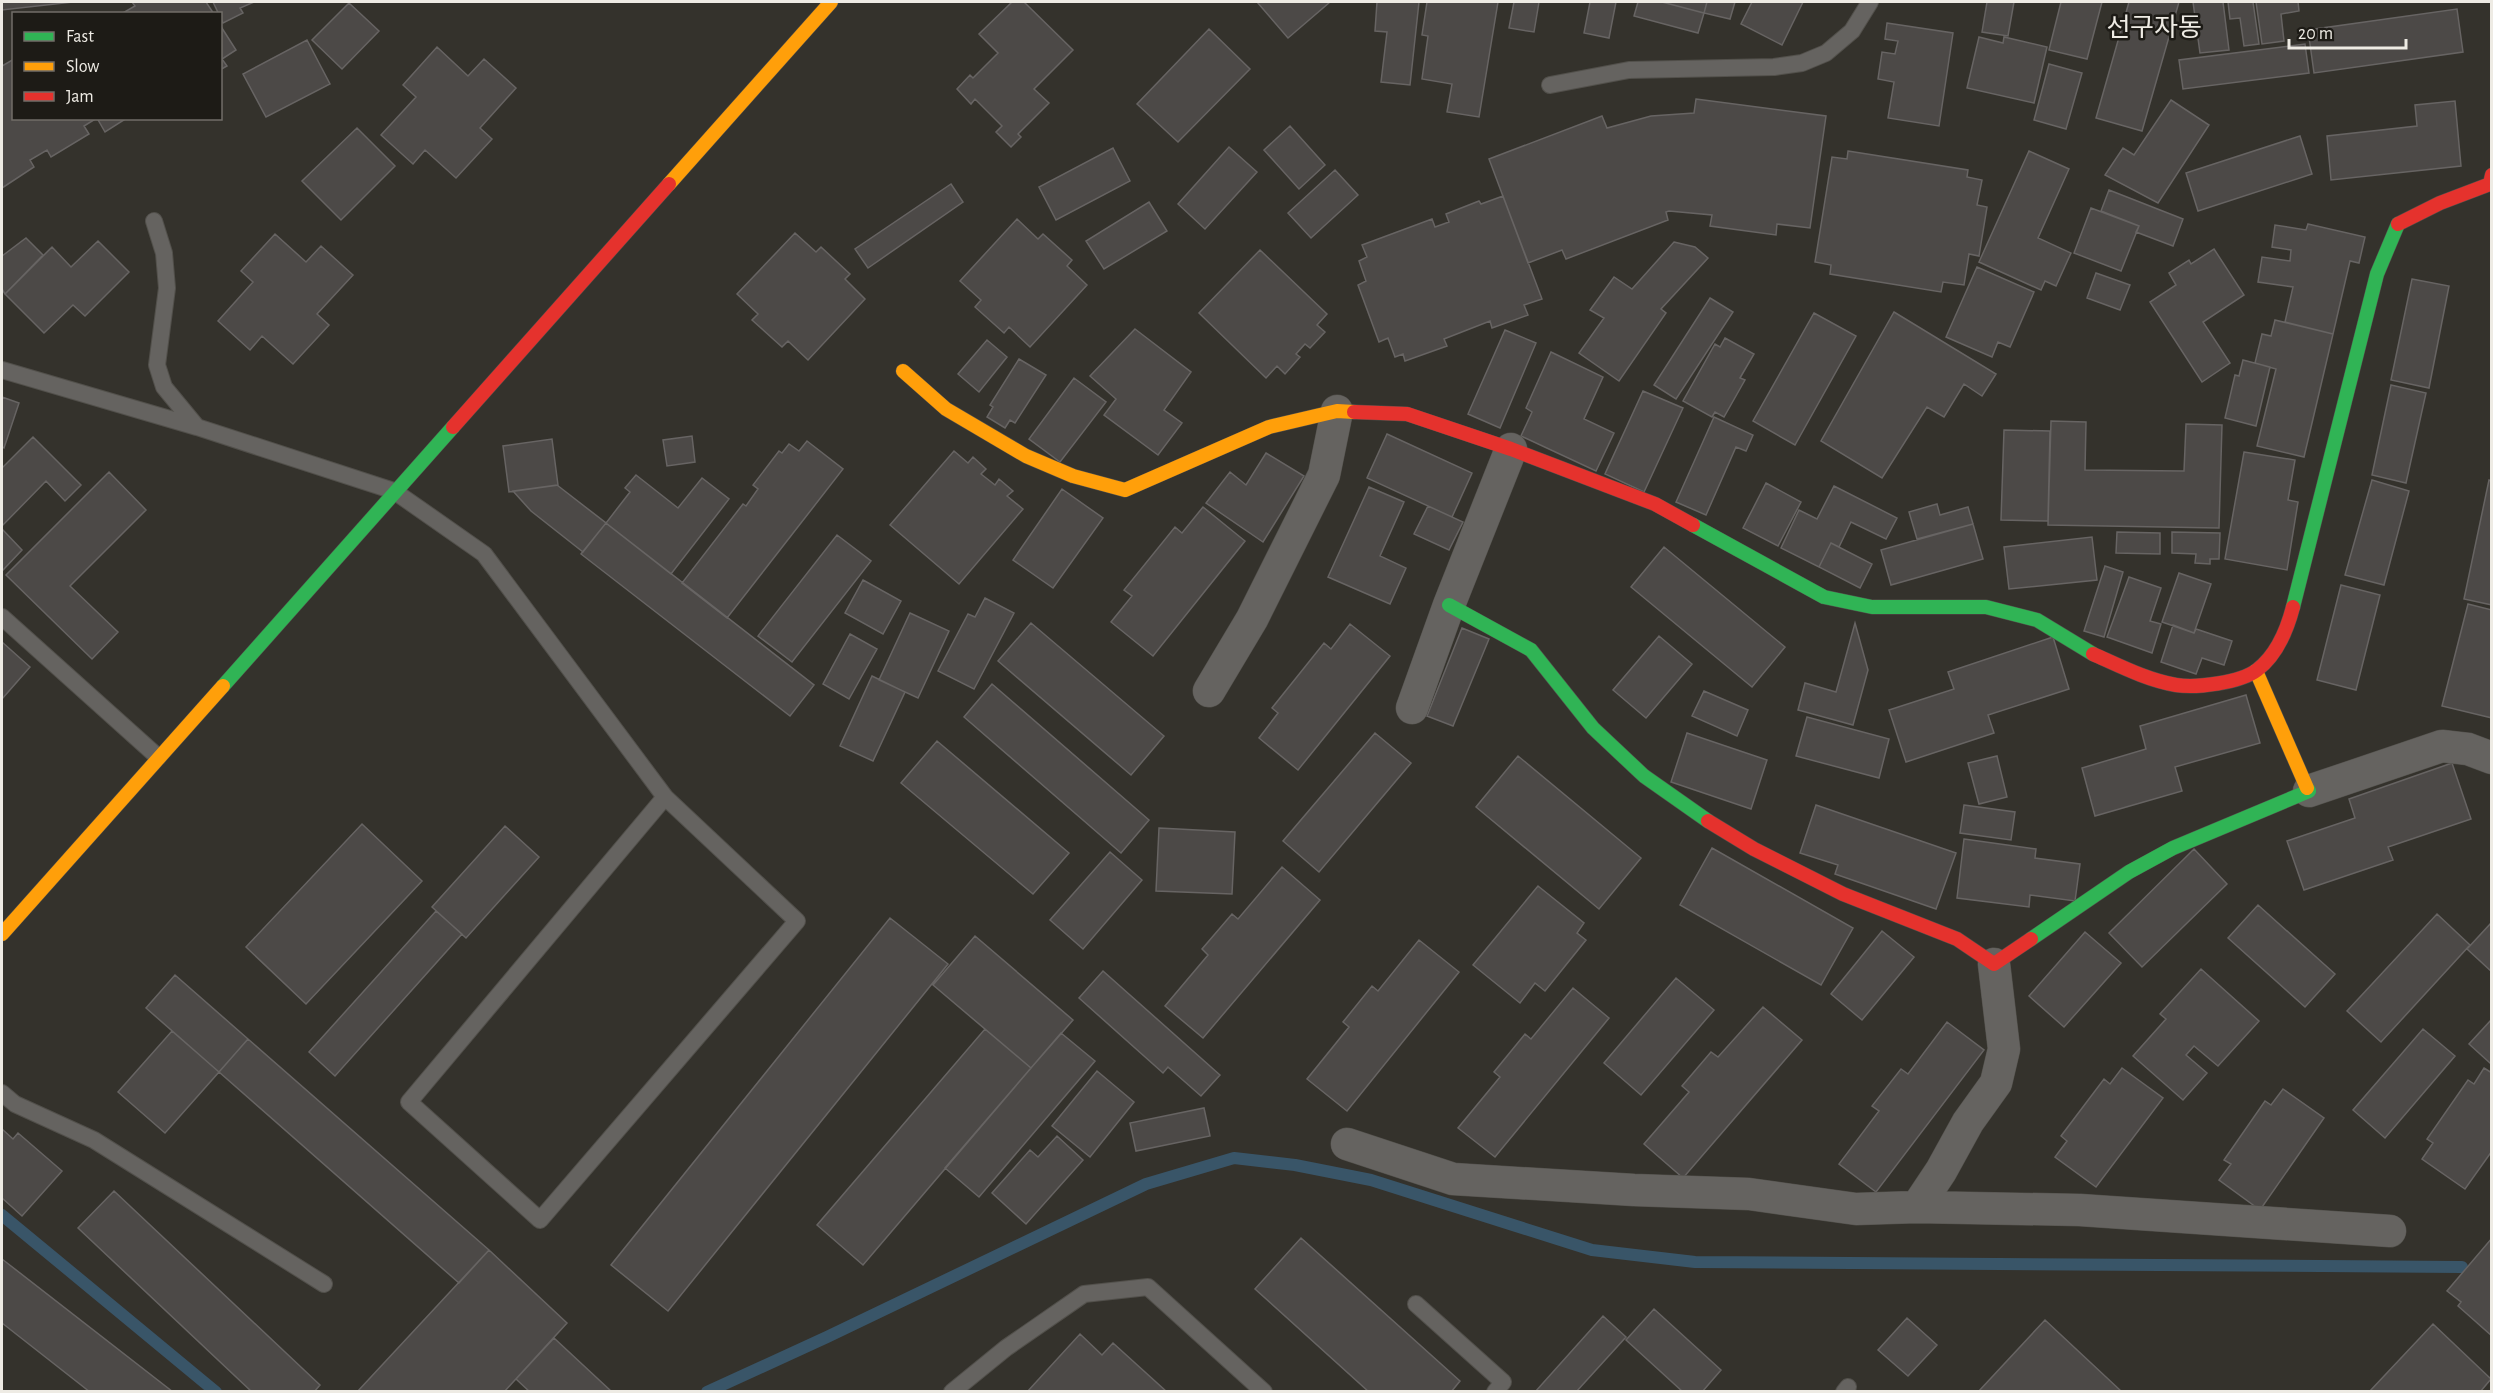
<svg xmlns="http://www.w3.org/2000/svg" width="2493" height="1393" font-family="'Alegreya Sans','Noto Sans KR',sans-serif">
	<rect width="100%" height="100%" fill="#34322c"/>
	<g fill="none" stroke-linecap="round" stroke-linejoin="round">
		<path stroke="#395568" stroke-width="12" d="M2,1215L216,1392
			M707,1392L827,1337L1146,1184L1234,1158L1295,1165L1371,1180L1592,1250L1695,1262L2462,1267"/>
	</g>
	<path fill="#4c4947" stroke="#676463" stroke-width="1.5" d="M2,2H73L2,10Z
		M132,2H206L214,14H121L135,6Z
		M213,2H254L240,8L243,13L223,23Z
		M1012,2H1024L1073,50L1034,89L1049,103L1018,134L1021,137L1011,147L996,132L1002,126L975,99L971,104L957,89L970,75L973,78L998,53L979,34Z
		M1257,2H1330L1288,38Z
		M1377,2H1419L1410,85L1381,82L1387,32L1375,31Z
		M1427,2H1498L1479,117L1447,112L1452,84L1422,79L1428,36L1422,35Z
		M1514,2H1539L1534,32L1509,28Z
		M1590,2H1616L1609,38L1584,33Z
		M1638,2H1662L1704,13L1698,33L1634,16Z
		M1662,2H1707L1704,13Z
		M1707,2H1735L1730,19L1704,13Z
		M1752,2H1803L1782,45L1741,24Z
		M1987,2H2014L2008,36L1982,32Z
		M2061,2H2102L2087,59L2049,50Z
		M2129,2H2179L2142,131L2096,118Z
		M2193,2H2223L2229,50L2200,53Z
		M2228,2H2253L2259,44L2244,46L2240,18L2230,19Z
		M2256,2H2298L2299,11L2281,14L2284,41L2262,44Z
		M349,3L379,31L342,69L312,40Z
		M2457,9L2463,52L2314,73L2308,30Z
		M1887,23L1953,33L1939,126L1888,118L1894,82L1878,79L1882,52L1895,54L1898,41L1885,39Z
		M220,25L236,50L222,59L227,66L220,70Z
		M1209,29L1250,69L1178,142L1137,104Z
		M1979,37L2003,43L2004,37L2047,47L2034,103L1967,88Z
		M307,40L330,84L266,117L243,74Z
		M2305,44L2309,73L2183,89L2179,60Z
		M437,47L468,76L484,59L516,88L480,128L492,139L456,178L425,150L413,164L381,135L416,97L403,85Z
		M14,59V118H97L84,126L89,134L51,157L47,150L30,160L34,167L2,188V66Z
		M2049,64L2082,73L2066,129L2034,120Z
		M1696,99L1826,116L1810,228L1777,224L1776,235L1710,226L1712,215L1669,211L1666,212L1668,220L1566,259L1562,250L1528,263L1489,159L1602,116L1607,128L1651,116L1694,113Z
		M2171,100L2209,125L2158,203L2105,175L2123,148L2134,155Z
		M2455,101L2461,166L2331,180L2327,136L2417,126L2415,105Z
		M97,118H127L105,132Z
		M1290,126L1325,165L1299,189L1264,150Z
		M357,128L395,166L341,220L302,181Z
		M2300,136L2312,174L2198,211L2186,173Z
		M1229,147L1257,172L1205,229L1178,204Z
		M1113,148L1130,181L1056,220L1039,187Z
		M1848,151L1968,170L1967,177L1982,180L1977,205L1987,207L1979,256L1969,254L1964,285L1943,282L1941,292L1830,274L1831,265L1815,262L1832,157L1847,159Z
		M2029,151L2069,169L2038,238L2071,253L2056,286L2045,281L2041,290L1979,262Z
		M1335,170L1358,195L1311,238L1288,213Z
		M951,184L963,202L868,268L855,249Z
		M2109,190L2183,219L2173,246L2136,232L2139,226L2101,211Z
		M1503,196L1542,299L1524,305L1528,315L1492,328L1490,321L1444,339L1447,346L1405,361L1403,354L1395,357L1388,338L1379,342L1358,285L1366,281L1359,261L1367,257L1362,245L1432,219L1435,227L1449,222L1446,214L1479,201L1481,204Z
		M1149,202L1167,231L1104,269L1086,241Z
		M2091,208L2139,226L2121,271L2074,253Z
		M1017,219L1038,239L1043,234L1072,260L1067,266L1087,285L1030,347L1009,327L1004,333L975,307L981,300L960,281Z
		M2308,224L2365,237L2359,263L2350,261L2333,334L2285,322L2293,287L2258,282L2262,257L2290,261L2291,250L2272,247L2275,225L2306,230Z
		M795,233L816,252L821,247L850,274L845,279L865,299L808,360L788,341L782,347L752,320L758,314L737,294Z
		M275,234L306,262L321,246L353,275L317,314L329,325L293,364L262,336L250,350L218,321L253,282L241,271Z
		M26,238L43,255L5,294L2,289V256Z
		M98,241L129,272L85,316L73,305L44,333L5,294L52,247L71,267Z
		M1674,242L1695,247L1708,258L1661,309L1666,313L1619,381L1579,353L1604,318L1590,310L1614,277L1632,289Z
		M2214,249L2244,295L2203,322L2230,363L2202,382L2150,302L2176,285L2169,273L2189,260L2191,264Z
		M1260,250L1327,314L1317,325L1325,332L1310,348L1305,344L1296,354L1300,357L1285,374L1277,366L1266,378L1199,313Z
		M1977,267L2034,292L2010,347L1998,342L1992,357L1946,337Z
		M2096,273L2130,285L2120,310L2087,298Z
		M2412,279L2449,286L2429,388L2391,380Z
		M1710,298L1733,312L1676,399L1654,385Z
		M1894,312L1996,374L1982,396L1964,384L1944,417L1927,407L1882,478L1821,441Z
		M1814,313L1856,336L1795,445L1753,421Z
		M2275,320L2333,334L2304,457L2257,446L2276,369L2255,363L2262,334L2271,336Z
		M1135,329L1191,372L1164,410L1182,423L1158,455L1104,415L1116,399L1090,376Z
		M1505,330L1536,343L1500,428L1468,414Z
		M1725,338L1754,354L1740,378L1745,380L1724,417L1715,412L1712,417L1683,401L1715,344L1720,347Z
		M987,340L1007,357L979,392L958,374Z
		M1551,352L1603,377L1584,419L1614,433L1596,471L1521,436L1532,412L1526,408Z
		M1019,359L1046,375L1015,423L1010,420L1005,428L987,417L993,407L990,405Z
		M2243,360L2270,367L2256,426L2225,418L2235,375L2239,376Z
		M1074,378L1106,402L1060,462L1029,439Z
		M2391,385L2426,393L2406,483L2372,475Z
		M1643,391L1683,408L1644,492L1605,474Z
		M2,397L19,403L4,448L2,447Z
		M1714,417L1753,435L1746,451L1736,447L1706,515L1676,502Z
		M2051,421L2086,422L2085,470L2184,471L2186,424L2222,425L2219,528L2048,525Z
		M2004,430L2050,431L2048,521L2001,520Z
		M1387,434L1472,473L1452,517L1367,478Z
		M692,436L695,462L667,466L663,440Z
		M33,437L81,485L65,501L46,481L2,526V468Z
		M552,439L558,485L509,492L503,446Z
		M807,441L843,469L727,618L682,583L743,504L746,506L758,489L753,485L779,451L782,453L789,444L799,451Z
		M954,451L968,463L973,457L986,469L981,474L995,485L999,479L1013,491L1007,496L1023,509L959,584L890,525Z
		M2244,452L2295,460L2288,500L2298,502L2287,570L2225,559Z
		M1266,453L1304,476L1263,542L1206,503L1230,472L1246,485Z
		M109,472L146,510L70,586L118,632L92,659L6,575Z
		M636,475L678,508L702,478L729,499L671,574L606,523L630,492L625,488Z
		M2372,480L2409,491L2384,585L2345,575Z
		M2489,480L2492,481V605L2464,599Z
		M1766,483L1801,502L1778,546L1743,528Z
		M557,485L606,523L583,552L531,511L513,491Z
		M1834,486L1897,518L1886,539L1851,522L1839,547L1831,543L1819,567L1781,548L1799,510L1817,519Z
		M1369,487L1404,502L1380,556L1406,568L1390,604L1328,577Z
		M1062,489L1103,518L1053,588L1013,560Z
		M1937,504L1940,515L1968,507L1973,524L1917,539L1909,512Z
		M1428,506L1463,522L1449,550L1414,534Z
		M1203,507L1245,541L1153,656L1111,622L1132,596L1124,590L1175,527L1182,533Z
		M606,523L814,685L790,716L581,554Z
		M1973,524L1983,559L1891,585L1881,550Z
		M2,529L22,550L2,571Z
		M2117,532L2160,533V554L2116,553Z
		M2172,532L2220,533L2219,559H2210V564L2195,563L2196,554L2172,553Z
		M837,535L871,561L792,662L758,636Z
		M2092,537L2097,580L2009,589L2004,547Z
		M1831,543L1872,564L1860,588L1819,567Z
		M1664,547L1785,647L1752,687L1631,587Z
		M2105,566L2123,572L2104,637L2084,631Z
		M2179,573L2211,584L2194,633L2162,622Z
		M2129,577L2161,588L2150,621L2161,624L2152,653L2107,637Z
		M863,580L901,601L883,634L845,613Z
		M2341,585L2380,595L2356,690L2317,680Z
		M985,598L1014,613L974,689L938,671L968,614L975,617Z
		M2468,604L2492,610V718L2442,706Z
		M910,613L949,631L918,698L879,680Z
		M1031,623L1164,736L1131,775L998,661Z
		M1855,623L1868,670L1853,725L1798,710L1805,683L1836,692Z
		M1350,624L1390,656L1298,770L1259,738L1278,713L1272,708L1324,643L1331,649Z
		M2173,625L2194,633L2196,629L2232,641L2224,665L2202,658L2196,674L2161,662Z
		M1462,628L1489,639L1453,726L1427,716Z
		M850,634L877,649L849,699L823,684Z
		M1659,636L1692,664L1646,718L1613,690Z
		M2053,637L2069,689L1988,715L1994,733L1906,762L1889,710L1954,689L1948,672Z
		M2,642L30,667L2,699Z
		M872,676L905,692L873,761L840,746Z
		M992,684L1149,820L1121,853L964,717Z
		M1704,691L1748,710L1737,736L1692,716Z
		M2246,695L2260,743L2175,767L2182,791L2095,816L2082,768L2146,749L2140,726Z
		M1807,717L1889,739L1879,778L1796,756Z
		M1375,733L1411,763L1319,872L1283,841Z
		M1687,733L1767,760L1751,809L1671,782Z
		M937,741L1069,853L1033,894L901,783Z
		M1518,756L1641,858L1599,909L1476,807Z
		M1997,756L2007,797L1979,804L1968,763Z
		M2452,763L2471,819L2388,847L2393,860L2304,890L2287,841L2355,818L2349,799Z
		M1816,805L1956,853L1936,909L1835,874L1838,865L1800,853Z
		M1964,805L2015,812L2011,840L1960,833Z
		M362,824L422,881L306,1004L246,947Z
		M505,826L539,857L466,938L432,907Z
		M1159,828L1235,832L1232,894L1156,891Z
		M1964,839L2036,849L2035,858L2080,864L2075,901L2030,895L2029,907L1957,898Z
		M1712,848L1853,928L1821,985L1680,905Z
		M2194,849L2227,884L2142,967L2109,933Z
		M1110,852L1142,880L1083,949L1050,920Z
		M1282,867L1320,900L1203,1038L1165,1006L1208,955L1202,949L1232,914L1238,919Z
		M1538,886L1584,923L1577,933L1586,940L1545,991L1535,983L1520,1003L1473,965Z
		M2258,905L2335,974L2305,1007L2228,938Z
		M436,911L462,934L335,1076L309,1052Z
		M2437,914L2470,945L2381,1042L2347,1011Z
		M890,918L948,964L668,1311L611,1265Z
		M2492,922V972L2467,949Z
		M1882,931L1914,957L1862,1020L1831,994Z
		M2085,932L2121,963L2064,1027L2029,996Z
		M975,936L1073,1020L1031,1068L933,985Z
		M1419,940L1459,972L1347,1111L1307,1079L1349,1027L1343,1022L1372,986L1378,991Z
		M2201,969L2259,1021L2218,1066L2194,1046L2186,1055L2207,1073L2183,1100L2133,1056L2166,1019L2160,1014Z
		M1103,971L1220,1075L1201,1096L1168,1067L1163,1073L1079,998Z
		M175,975L248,1039L219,1072L146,1008Z
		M1676,978L1714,1010L1641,1095L1604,1063Z
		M1573,988L1609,1018L1495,1157L1458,1128L1500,1077L1494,1072L1525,1034L1531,1039Z
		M1763,1007L1802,1040L1683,1178L1644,1144L1689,1092L1682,1086L1711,1052L1718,1057Z
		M2492,1019V1061L2490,1063L2469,1044Z
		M1947,1022L1984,1050L1876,1192L1839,1164L1879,1111L1872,1106L1901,1069L1908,1074Z
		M985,1029L1031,1068L863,1265L817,1225Z
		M2423,1029L2455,1056L2385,1138L2353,1110Z
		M172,1031L219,1072L165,1133L118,1092Z
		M1061,1033L1095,1061L979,1197L945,1168Z
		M248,1039L489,1250L459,1283L219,1072Z
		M2122,1068L2163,1098L2096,1187L2055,1157L2067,1141L2061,1136L2104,1079L2110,1084Z
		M2484,1068L2492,1073V1151L2465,1189L2422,1159L2433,1143L2427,1139L2468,1080L2474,1084Z
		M1097,1071L1134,1102L1090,1157L1052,1126Z
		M2283,1089L2324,1118L2260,1210L2219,1180L2231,1164L2224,1160L2265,1101L2271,1105Z
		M1204,1108L1210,1136L1136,1151L1130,1123Z
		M2,1129L13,1139L18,1133L62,1171L22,1216L2,1198Z
		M1057,1136L1083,1160L1026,1224L992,1193L1030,1150L1038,1157Z
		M114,1191L320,1385L314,1392H252L78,1228Z
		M1301,1238L1460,1381L1451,1392H1369L1255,1289Z
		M2492,1238L2491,1277L2492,1336L2458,1306L2461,1302L2447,1291Z
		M489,1250L567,1323L504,1392H357Z
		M2,1259L173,1392H90L2,1323Z
		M1654,1309L1721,1370L1702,1392H1683L1626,1340Z
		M1603,1316L1626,1337L1576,1392H1535Z
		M1907,1318L1937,1345L1908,1376L1878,1350Z
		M2045,1320L2121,1391V1392H1978Z
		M2433,1324L2491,1379L2480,1392H2369Z
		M1080,1334L1102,1355L1113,1343L1167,1392H1027Z
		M554,1338L612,1392H530L516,1379Z"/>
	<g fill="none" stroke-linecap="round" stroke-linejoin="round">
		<g stroke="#52504b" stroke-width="18">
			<path id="lane" d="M1550,85L1629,70L1774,67L1802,63L1826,53L1852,31L1870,2
				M154,221L164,253L167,288L157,365L164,387L197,427
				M2,370L197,427L394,491L484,554L665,797L797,921L540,1220L409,1102L665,797
				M2,617L158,757
				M2,1093L15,1104L94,1140L324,1284
				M1416,1304L1503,1382L1495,1392
				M952,1392L1006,1348L1084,1294L1148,1287L1264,1392
				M1844,1392L1848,1387"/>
		</g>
		<g stroke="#52504b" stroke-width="33">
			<path id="street" d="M1209,691L1252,619L1324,475L1337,411
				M1412,708L1449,605L1511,449
				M2309,791L2442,746L2468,749L2492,758
				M1347,1144L1453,1179L1634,1190L1749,1194L1856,1209L1917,1207L1941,1171L1968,1122L1996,1083L2004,1049L1994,964
				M1917,1207L2080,1210L2390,1231"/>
		</g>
		<g stroke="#52504b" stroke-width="15">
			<path id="fast" d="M1693,525L1824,597L1872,607H1986L2037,620L2093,654
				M1449,605L1531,650L1593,728L1644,776L1708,821
				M2293,607L2377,274L2398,224
				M223,686L453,427
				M2031,939L2129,872L2173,848L2309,791L2307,788"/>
		</g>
		<g stroke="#52504b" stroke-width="15">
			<path id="slow" d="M669,184L831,2
				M903,371L946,409L1026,456L1073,476L1125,490L1269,427L1337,411L1354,412
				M2256,671L2307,788
				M2,934L223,686"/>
		</g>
		<g stroke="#52504b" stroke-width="15">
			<path id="jam" d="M2398,224L2440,203L2490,184L2492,175
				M1354,412L1407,414L1511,449L1655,504L1693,525
				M453,427L669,184
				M2093,654C2120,666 2147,680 2176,685C2196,688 2240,683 2257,670C2277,655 2287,630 2293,607
				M1708,821L1754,849L1843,894L1957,939L1994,964L2031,939"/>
		</g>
		<use href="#lane" stroke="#656360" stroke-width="16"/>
		<use href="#street" stroke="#656360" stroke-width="32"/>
		<use href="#fast" stroke="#30b455" stroke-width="14"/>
		<use href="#slow" stroke="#ff9f0a" stroke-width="14"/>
		<use href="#jam" stroke="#e5322d" stroke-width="14"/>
	</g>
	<g text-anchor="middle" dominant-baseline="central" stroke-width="5" stroke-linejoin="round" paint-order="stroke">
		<g font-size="26" fill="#eeebe4" stroke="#1d1b16">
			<text x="2154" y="28">선구자동</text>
		</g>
	</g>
	<rect width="2493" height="1393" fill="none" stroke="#eeebe4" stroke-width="6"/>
	<rect x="12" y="12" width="210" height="108" fill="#1d1b16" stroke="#716e68" stroke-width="1.5"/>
	<rect x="24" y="32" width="30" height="9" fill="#30b455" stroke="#716e68" stroke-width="1.5"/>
	<text x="66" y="42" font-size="18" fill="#eeebe4">Fast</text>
	<rect x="24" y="62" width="30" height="9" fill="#ff9f0a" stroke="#716e68" stroke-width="1.5"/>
	<text x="66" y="72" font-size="18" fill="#eeebe4">Slow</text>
	<rect x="24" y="92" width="30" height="9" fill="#e5322d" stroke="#716e68" stroke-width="1.5"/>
	<text x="66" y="102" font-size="18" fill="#eeebe4">Jam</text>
	<path d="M2289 39v9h117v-9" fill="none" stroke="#eeebe4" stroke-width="3"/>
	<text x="2298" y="39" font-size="18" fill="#eeebe4" stroke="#1d1b16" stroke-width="4.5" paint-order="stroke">20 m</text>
</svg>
